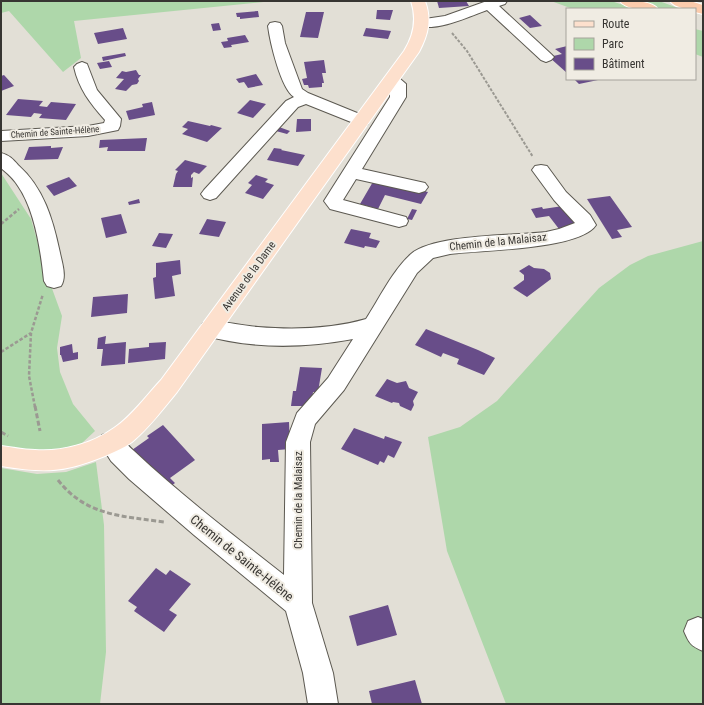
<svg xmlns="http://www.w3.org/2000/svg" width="704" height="705" font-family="'Roboto Condensed',sans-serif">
	<rect width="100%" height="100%" fill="#e2dfd6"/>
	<path fill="#aed7aa" d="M1,1H273L74,21L81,58L63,72L9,11L1,13Z
		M551,1H611L636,9H573Z
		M634,1H659L681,9H658Z
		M695,29L703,31V57L695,54Z
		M1,173L31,219L46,272L62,316L57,348L60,372L73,404L95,431L81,444L53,451L8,448L1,445Z
		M703,241V704H506L447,551L428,437L460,427L497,401L599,288L630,265L648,256Z
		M96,462L104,525L106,652L100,704H1V468L37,474L66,472Z"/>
	<path fill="#684d89" d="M437,1H466L469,6L439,8Z
		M377,10H393L390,20L376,19Z
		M258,11L259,17L240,19V17H237L236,13Z
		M306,12H324L318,38L300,37Z
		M530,15L542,26L530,28L519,18Z
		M219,23L221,30L213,31L211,24Z
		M123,28L127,39L98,44L94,33Z
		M366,28L375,29L391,31L388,39L363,36Z
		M245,35L249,42L231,45L232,47L224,48L221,42L228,41L227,38Z
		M567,46V73L549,57L562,54L555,49Z
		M125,53L126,56L103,61L102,57Z
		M324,60L326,73H322L324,83H322V87L309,88L308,85H304L302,79L307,78L304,62Z
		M109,61L112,67L100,69L97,63Z
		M136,70L139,75H141L138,79L139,81L137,84L132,85L126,91L115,89L124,79L116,78L122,71L126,72Z
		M256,74L263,85L248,88L244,82L239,83L236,79Z
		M4,75L14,86L1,91V76Z
		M574,79H598V80L579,84Z
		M18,99L43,101L39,106L47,107L51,102L76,104L66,120L39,118L42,114L34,113L31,117L6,115Z
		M250,100L266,104L253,118L237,113Z
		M152,102L155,115L129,120L126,111L143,107L142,104Z
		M297,119H311V131L296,132Z
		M188,121L210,126L211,125L222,128L207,142L182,134L188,129L182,127Z
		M279,127L290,131L287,134L276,131Z
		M147,138L145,151H107L108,147L99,148L100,140Z
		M51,146V148L63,147L58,159L24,160L29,147Z
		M274,148L282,149L281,150L305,155L298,166L267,160Z
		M185,160L207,166L199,174L194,172L191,175V178L193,177L192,187H173L176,174L178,171L175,170Z
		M256,175L268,179L265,182L274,185L263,199L245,193L252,185L248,183Z
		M69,177L77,186L54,196L46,186Z
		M374,180L428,192L421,204L385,195L378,209L360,204Z
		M610,196L632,227L617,230L622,237L612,239L587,199Z
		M139,199L140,203L129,205L128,202Z
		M563,206L579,225L559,229L549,216L536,218L531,209L542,207L543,209Z
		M412,209L417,210L412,220L407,219Z
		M121,214L127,233L106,238L101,218Z
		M207,219L226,222L219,237L199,234Z
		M351,229L371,233L369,238L380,241L376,248L365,246L364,248L344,243Z
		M159,233L173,234L166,248L152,246Z
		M180,260L181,274L172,276L175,296L155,299L153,278L156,277V263Z
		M529,265L534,268L544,269L550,273L551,279L527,297L513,288L524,280V275L519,271Z
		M128,294L127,313L91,317L93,297Z
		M426,329L478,350L495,358L484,375L457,364L459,359L443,353L441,357L415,345Z
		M106,336L105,344L126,342L125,364L101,366L103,349H97L98,338Z
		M166,342L165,359L128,363L129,349L149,347V343Z
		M72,344L73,353L78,352V359L63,362L61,355H60V347Z
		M300,367L322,368L318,392H313L312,400H308V406H291L293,391H296Z
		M387,379L397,383L406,381L409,388L418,392L413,401L414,405L411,411L400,406L399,403L393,402L392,403L375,396Z
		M289,422L290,449L278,450L279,462H270V459L262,460V424Z
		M163,425L195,460L170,478L175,483L166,490L132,450L149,438L147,436Z
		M354,428L384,439L385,436L402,442L394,458L388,455L384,463L380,461L378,465L341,449Z
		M156,568L166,575L170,570L191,584L169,610L177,615L164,632L134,611L137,607L128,601Z
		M388,605L397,635L357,646L349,616Z
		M415,680L422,704H372L369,691Z"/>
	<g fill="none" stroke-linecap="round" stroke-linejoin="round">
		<g stroke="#5c5951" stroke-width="2">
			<path id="minor" d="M487,1H507L505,4L499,6L551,54L554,57L551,60L546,62L541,60L487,10C468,17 439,31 418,26L416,23L418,20L445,16Z
				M275,22L280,23L282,26L285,43L302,89L308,93L367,117L369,121L367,125L361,126L306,104L298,107L216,198L210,200L204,198L201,194L204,190L286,101L294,97C281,89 270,42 268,26L270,23Z
				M82,62L87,64L97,90L121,119L120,126L118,130L88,136L1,141V131L88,126L104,123L105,120C90,103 79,89 74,67L77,64Z
				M392,75L398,77L406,84V97L362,169L425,183L428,187L425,191L419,193L356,179L343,200L406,217L408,221L406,225L399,227L330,209L324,201L390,97V86L384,80L386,77Z
				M1,153C9,155 13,159 18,165C44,188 53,220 60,253C62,263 67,277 61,286L54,288L47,286L44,281C41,252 35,210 18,186C14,179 7,173 1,168Z
				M541,165L547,166L566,192L590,215L596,225C580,250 479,250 450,254L433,258L417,273L344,390L315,424L310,442L312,603L333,673L338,704H308L303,673L286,611L194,535L129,479L111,461L99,442L102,435C121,429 122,441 134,451C181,495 233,535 284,575L286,442L297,413L328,378L353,339C305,348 251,349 203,335L200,329L203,323C218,319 242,326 258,327C294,330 331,329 366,319C379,299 393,270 411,254C435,234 513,236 546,232L559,229L575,223L554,200L532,170L535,166Z
				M698,617L703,619V651C691,646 689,643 684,631L688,621Z"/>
		</g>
		<g stroke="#fff" stroke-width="2">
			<path id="major" d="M411,1H425C432,20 428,35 419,52L177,392C163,409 149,428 132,442C124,448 114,452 105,456C64,473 44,473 1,466V446C12,447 23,450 35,450C61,452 92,444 114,428C132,416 146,396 161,380L404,51C414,35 417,19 411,1Z"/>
		</g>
		<g stroke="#fff" stroke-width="2">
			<path id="highway" d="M620,1C631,1 651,0 658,9C647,9 627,11 620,1Z
				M670,1H690L703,5V14L695,12V9C687,9 675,8 670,1Z"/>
		</g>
		<path stroke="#9b9992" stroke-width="2" stroke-dasharray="3 1.5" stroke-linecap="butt" d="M452,33L467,51L533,157"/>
		<path stroke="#9b9992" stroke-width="2.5" stroke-dasharray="3.5 2" stroke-linecap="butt" d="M1,224L19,209
			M1,352L31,333
			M35,407L29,376L31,333L43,294"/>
		<path stroke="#9b9992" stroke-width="3" stroke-dasharray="5 2.5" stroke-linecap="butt" d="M35,406L40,431
			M1,432L8,436
			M58,480C86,516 122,516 164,522"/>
		<use href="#minor" fill="#fff" fill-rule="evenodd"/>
		<use href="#major" fill="#fde0cd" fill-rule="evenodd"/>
		<use href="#highway" fill="#fbcbac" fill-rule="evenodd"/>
	</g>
	<g text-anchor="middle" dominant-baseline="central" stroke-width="4" stroke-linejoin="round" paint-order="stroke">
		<g font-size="9" fill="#373532" stroke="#f0ece3">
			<text transform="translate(55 132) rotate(-4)">Chemin de Sainte-Hélène</text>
		</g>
		<g font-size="11" fill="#373532" stroke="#f0ece3">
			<text transform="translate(498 242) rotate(-6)">Chemin de la Malaisaz</text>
			<text transform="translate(249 276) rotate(-54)">Avenue de la Dame</text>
			<text transform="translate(298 500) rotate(-90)">Chemin de la Malaisaz</text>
		</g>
		<g font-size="13" fill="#373532" stroke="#f0ece3">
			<text transform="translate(242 558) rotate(39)">Chemin de Sainte-Hélène</text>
		</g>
	</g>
	<rect width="704" height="705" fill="none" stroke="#373532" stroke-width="4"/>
	<rect x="566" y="8" width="130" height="72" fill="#f0ece3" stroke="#a6a39c"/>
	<rect x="574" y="21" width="20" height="6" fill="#fde0cd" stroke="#a6a39c"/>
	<text x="602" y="28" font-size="12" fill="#373532">Route</text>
	<rect x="574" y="38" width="20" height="12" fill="#aed7aa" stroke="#a6a39c"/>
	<text x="602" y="48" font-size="12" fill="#373532">Parc</text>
	<rect x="574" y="58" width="20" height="12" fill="#684d89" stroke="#a6a39c"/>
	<text x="602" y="68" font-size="12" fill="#373532">Bâtiment</text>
</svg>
